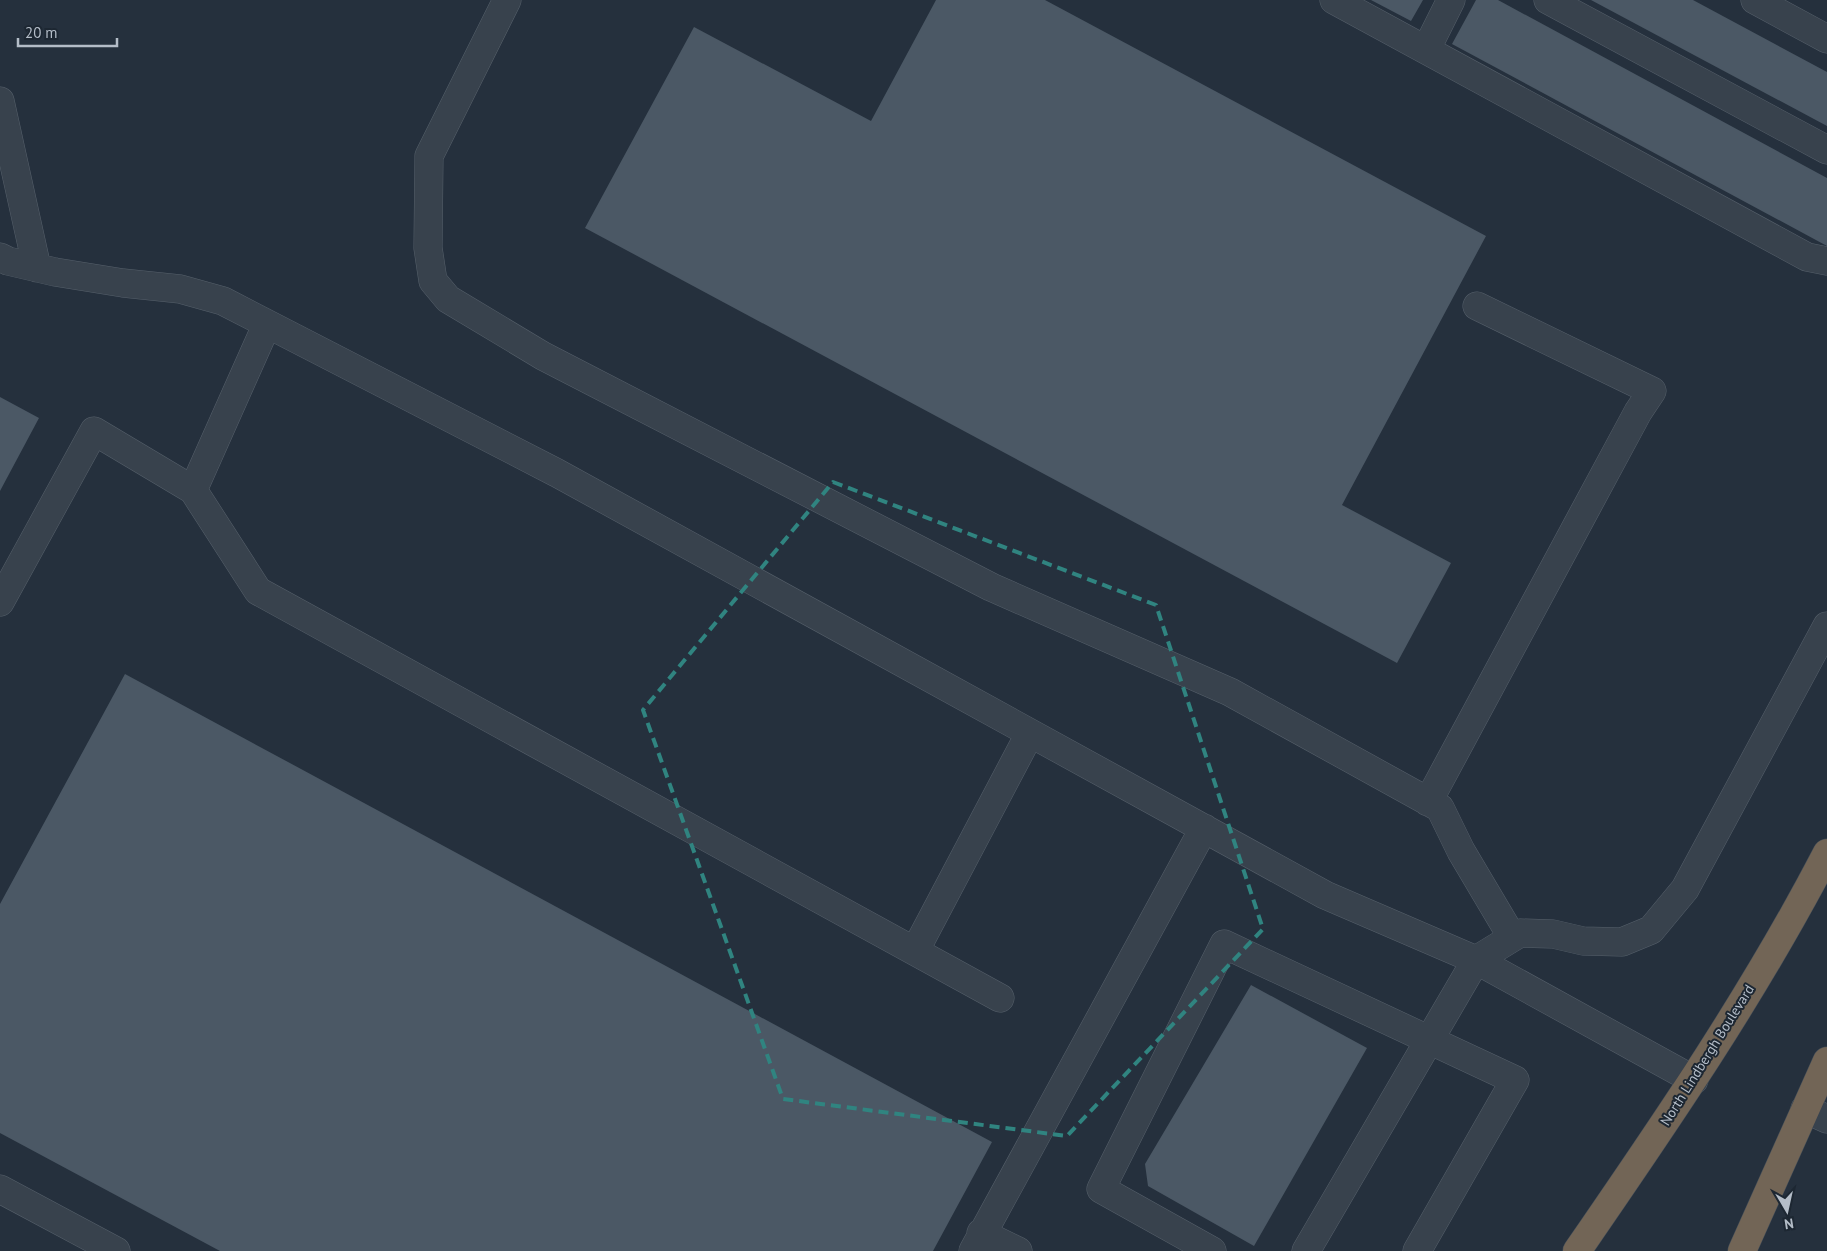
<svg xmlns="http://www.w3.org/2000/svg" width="1827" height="1251" font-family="'PT Sans',sans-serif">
	<rect width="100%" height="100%" fill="#25303d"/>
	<path fill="#4b5865" d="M936,0H1045L1486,236L1342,505L1451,563L1397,663L585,228L694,27L871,121Z
		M1371,0H1423L1411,21Z
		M1476,0H1498L1827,178V246L1452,44Z
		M1591,0H1693L1827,72V126Z
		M0,397L39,418L0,491Z
		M125,674L992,1142L933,1251H220L0,1133V904Z
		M1251,985L1367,1048L1254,1246L1148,1186L1145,1164Z"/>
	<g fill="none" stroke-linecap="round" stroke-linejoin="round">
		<g stroke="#56606b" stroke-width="29">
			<path id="minor" d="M507,0L429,156L428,248L433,281L448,299L543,356L991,587L1230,692L1440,808L1461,851L1512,937
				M1334,0L1807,257L1827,261
				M1548,0L1827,150
				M1755,0L1827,39
				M1426,50L1451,0
				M0,101L37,268
				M0,257L8,261L55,272L123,283L180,289L223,301L557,473L1325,895L1476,960L1694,1080
				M193,490L267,324
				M0,602L94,431L193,490L258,591L1000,998
				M1428,802L1638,412L1652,391L1477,306
				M915,951L1030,733
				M1805,1109L1827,1119
				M0,1189L116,1251
				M981,1233L1018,1251
				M973,1251L1204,828
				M1212,1251L1101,1189L1224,944L1515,1080L1417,1251
				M1306,1251L1476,960L1520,933L1553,934L1583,941L1622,942L1651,930L1685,889L1827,626"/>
		</g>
		<g stroke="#434d58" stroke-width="29">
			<path id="highway" d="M1577,1251C1666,1122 1755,992 1827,853
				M1742,1251L1827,1061"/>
		</g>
		<use href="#minor" stroke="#38424d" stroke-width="28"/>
		<use href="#highway" stroke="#726556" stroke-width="28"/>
	</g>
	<path fill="none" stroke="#308480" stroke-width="4" stroke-dasharray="10 6" stroke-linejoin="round" d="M833,482L1156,605L1263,929L1067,1136L783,1099L643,710Z"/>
	<g text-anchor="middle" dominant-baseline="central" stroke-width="4" stroke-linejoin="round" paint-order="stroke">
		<g font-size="14" fill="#b4bdc8" stroke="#1d2732">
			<text transform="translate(1707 1055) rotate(-58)">North Lindbergh Boulevard</text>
		</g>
	</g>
	<g transform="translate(1787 1211) rotate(171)" stroke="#1d2732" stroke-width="4" paint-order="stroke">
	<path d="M0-4L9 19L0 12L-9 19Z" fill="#b4bdc8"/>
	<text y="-8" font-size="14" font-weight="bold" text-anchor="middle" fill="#b4bdc8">N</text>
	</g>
	<path d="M18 38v8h99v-8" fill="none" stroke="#b4bdc8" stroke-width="2.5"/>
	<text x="25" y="38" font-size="15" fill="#b4bdc8" stroke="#1d2732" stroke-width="4" paint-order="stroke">20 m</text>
</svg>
